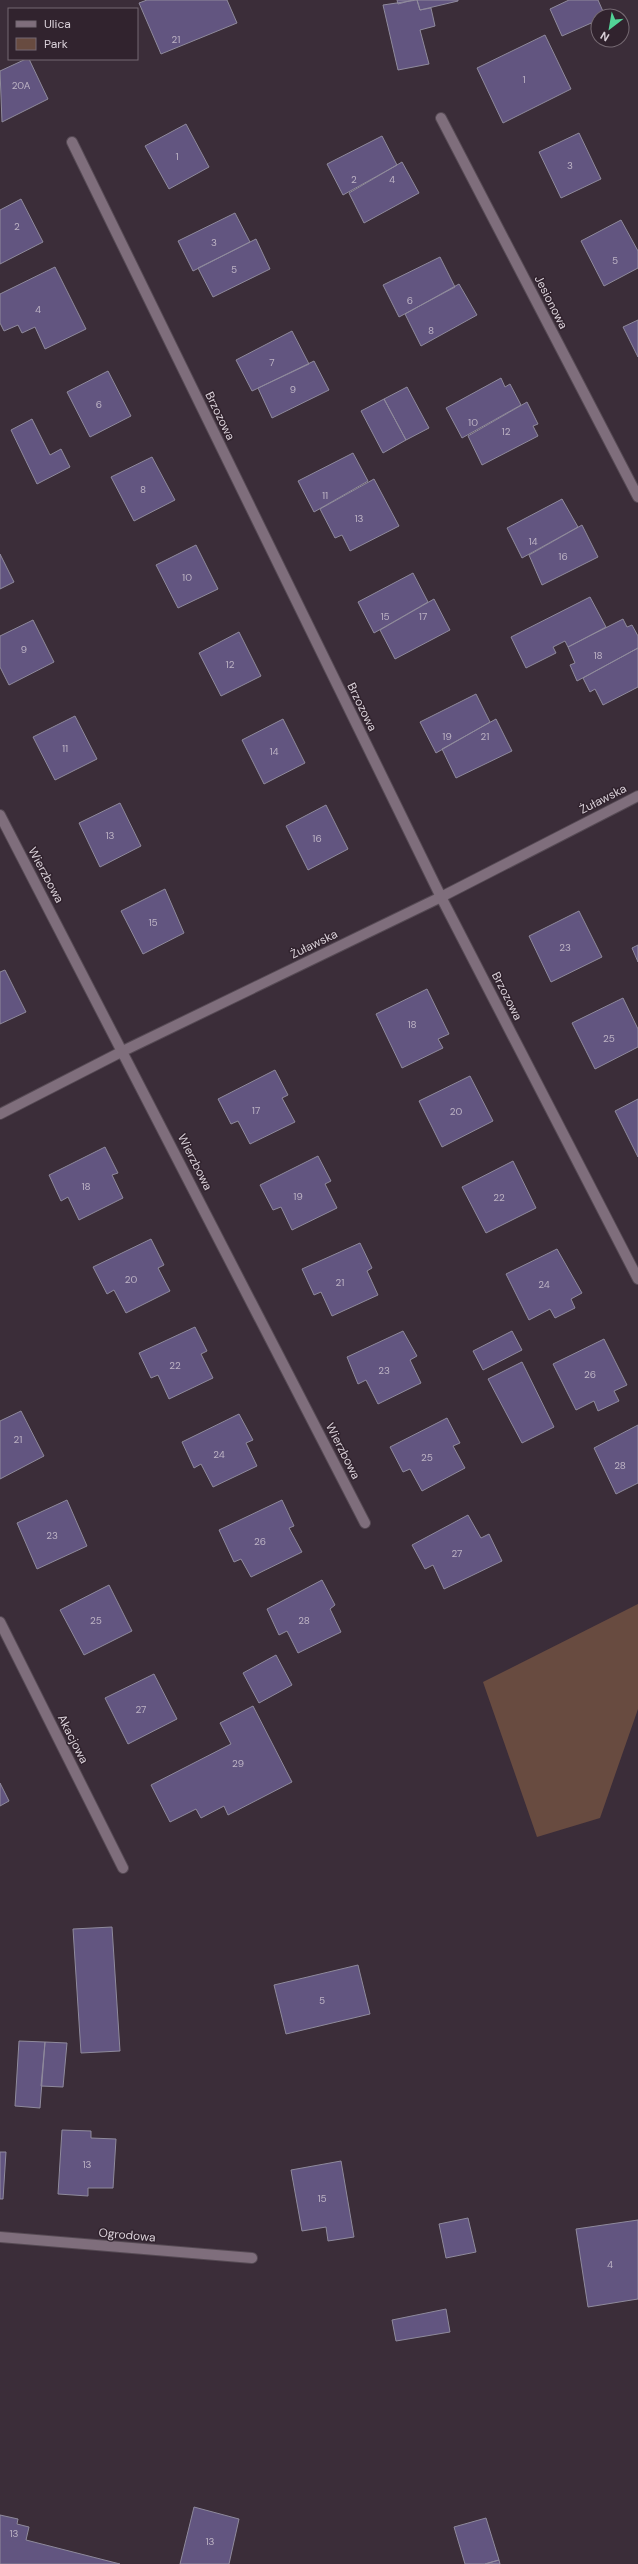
<svg xmlns="http://www.w3.org/2000/svg" width="638" height="2564" font-family="'DM Sans',sans-serif">
	<rect width="100%" height="100%" fill="#3b2d39"/>
	<path fill="#684b40" d="M638,1604V1709L600,1818L537,1837L483,1682Z"/>
	<path fill="#625580" stroke="#8f8a9c" d="M147,0H227L237,23L161,54L139,3Z
		M397,0H413L398,4Z
		M417,0L420,10L431,8L435,26L420,30L429,64L398,70L383,5Z
		M417,0H458V1L420,10Z
		M569,0H598L605,16H598V20L562,36L550,9Z
		M545,35L571,89L503,123L477,68Z
		M26,59H29L48,99L2,122L0,71Z
		M186,124L209,167L169,189L145,146Z
		M579,133L601,179L561,198L539,152Z
		M382,136L397,165L343,195L327,164Z
		M402,162L419,193L364,223L349,193Z
		M21,199L43,242L0,264V210Z
		M235,213L250,242L193,271L178,241Z
		M621,220L638,251V268L604,286L581,241Z
		M256,239L270,269L213,297L198,268Z
		M440,257L455,287L399,317L383,285Z
		M55,267L86,329L45,349L35,327L22,333L18,325L4,331L0,323V294Z
		M459,284L477,315L421,346L405,314Z
		M638,320V357L623,327Z
		M292,331L309,364L252,391L236,360Z
		M314,361L329,390L272,418L258,388Z
		M108,371L131,416L90,437L67,392Z
		M501,378L505,387L510,384L521,405L462,438L446,408Z
		M407,387L429,428L406,440L384,399Z
		M384,399L406,440L383,453L361,411Z
		M527,402L538,424L533,426L538,436L482,465L468,436Z
		M32,419L50,455L61,449L70,467L37,484L11,430Z
		M353,453L368,481L314,512L298,481Z
		M152,457L175,500L134,521L111,477Z
		M374,479L399,526L350,551L342,535L335,538L320,509Z
		M562,499L578,527L522,558L507,528Z
		M582,525L598,557L542,585L529,555Z
		M196,545L218,589L178,608L156,565Z
		M0,554L14,582L0,589Z
		M413,573L428,602L374,633L358,602Z
		M590,597L606,627L568,647L565,641L553,647L556,653L526,668L511,637Z
		M434,599L450,630L395,659L380,630Z
		M623,619L627,627L632,625L638,636V648L577,681L570,665L575,663L568,647Z
		M33,620L54,662L9,685L0,667V636Z
		M239,632L261,676L221,696L199,653Z
		M638,648V687L603,705L595,689L590,692L583,678Z
		M476,694L490,722L436,753L420,722Z
		M75,716L97,759L55,780L33,737Z
		M283,719L305,763L264,784L242,740Z
		M496,719L512,751L456,778L442,749Z
		M120,803L141,846L100,867L79,823Z
		M326,805L348,849L308,870L286,826Z
		M165,889L184,933L143,954L121,911Z
		M579,911L602,957L551,982L529,936Z
		M638,945V962L632,948Z
		M5,970L26,1012L0,1024V972Z
		M427,989L449,1034L438,1039L443,1048L402,1068L376,1014Z
		M623,998L638,1029V1047L595,1069L572,1023Z
		M275,1070L288,1095L282,1098L295,1122L250,1144L238,1121L231,1124L218,1099Z
		M470,1076L493,1121L442,1147L419,1101Z
		M638,1099V1157L615,1111Z
		M105,1147L118,1173L112,1175L123,1198L79,1220L68,1197L61,1201L49,1175Z
		M318,1156L331,1181L325,1184L337,1208L292,1230L281,1207L273,1210L260,1185Z
		M513,1161L536,1208L486,1233L462,1187Z
		M151,1239L164,1265L158,1268L170,1291L126,1313L114,1290L107,1294L93,1267Z
		M360,1243L372,1268L367,1271L378,1295L332,1316L321,1292L314,1295L302,1269Z
		M557,1249L582,1293L571,1299L575,1308L555,1318L550,1309L529,1320L506,1274Z
		M195,1327L207,1351L201,1354L213,1378L169,1399L158,1375L151,1378L139,1353Z
		M403,1331L417,1356L410,1360L421,1383L378,1404L366,1380L358,1384L347,1357Z
		M512,1331L522,1350L483,1370L473,1351Z
		M604,1339L627,1385L614,1391L619,1401L598,1411L594,1401L576,1410L553,1364Z
		M522,1362L554,1427L522,1443L488,1379Z
		M21,1411L44,1456L0,1479V1421Z
		M239,1414L253,1440L246,1443L257,1466L213,1487L201,1464L194,1468L182,1442Z
		M447,1418L460,1443L453,1446L465,1468L422,1491L410,1469L403,1472L390,1447Z
		M638,1425V1483L616,1494L594,1448Z
		M67,1500L87,1546L37,1569L17,1523Z
		M282,1500L294,1526L289,1528L302,1552L251,1577L241,1559L234,1562L219,1530Z
		M468,1515L481,1538L489,1534L502,1561L444,1589L433,1565L425,1569L412,1545Z
		M322,1580L335,1605L330,1609L341,1632L298,1653L287,1631L279,1635L267,1609Z
		M109,1585L132,1631L84,1655L60,1610Z
		M276,1655L292,1685L259,1703L243,1673Z
		M154,1674L177,1719L128,1744L105,1698Z
		M253,1706L292,1782L228,1815L224,1806L201,1818L196,1809L170,1822L151,1785L231,1744L220,1723Z
		M0,1783L9,1801L0,1806Z
		M112,1927L120,2051L81,2053L73,1929Z
		M358,1965L370,2014L286,2034L274,1985Z
		M19,2041L45,2042L40,2108L15,2106Z
		M45,2042L67,2043L63,2087L41,2086Z
		M62,2130L91,2131V2138L116,2139L113,2188H88V2196L58,2194Z
		M0,2152H6L3,2199H0Z
		M341,2161L354,2237L328,2241L326,2227L302,2231L291,2170Z
		M468,2218L476,2252L446,2258L439,2224Z
		M638,2220V2299L588,2307L576,2229Z
		M446,2309L450,2332L396,2341L392,2320Z
		M194,2507L239,2519L229,2564H180Z
		M0,2515L18,2519L17,2524L29,2527L26,2540L120,2564H0Z
		M486,2518L499,2560L485,2564H465L454,2527Z
		M499,2560L500,2564H485Z"/>
	<g fill="none" stroke-linecap="round" stroke-linejoin="round">
		<g stroke="#564a54" stroke-width="12">
			<path id="minor" d="M441,118L638,497
				M72,142L441,897L638,1279
				M0,815L365,1523
				M0,1114L123,1051L441,897L638,796
				M0,1622L123,1868
				M0,2237L252,2258"/>
		</g>
		<use href="#minor" stroke="#7f6e7c" stroke-width="10"/>
	</g>
	<g text-anchor="middle" dominant-baseline="central" stroke-width="3" stroke-linejoin="round" paint-order="stroke">
		<g font-size="10" fill="#bcb2c3">
			<text x="176" y="39">21</text>
			<text x="524" y="79">1</text>
			<text x="21" y="85">20A</text>
			<text x="177" y="156">1</text>
			<text x="570" y="165">3</text>
			<text x="354" y="179">2</text>
			<text x="392" y="179">4</text>
			<text x="17" y="226">2</text>
			<text x="214" y="242">3</text>
			<text x="615" y="260">5</text>
			<text x="234" y="269">5</text>
			<text x="410" y="300">6</text>
			<text x="38" y="309">4</text>
			<text x="431" y="330">8</text>
			<text x="272" y="362">7</text>
			<text x="293" y="389">9</text>
			<text x="99" y="404">6</text>
			<text x="473" y="422">10</text>
			<text x="506" y="431">12</text>
			<text x="143" y="489">8</text>
			<text x="325" y="495">11</text>
			<text x="359" y="518">13</text>
			<text x="533" y="541">14</text>
			<text x="563" y="556">16</text>
			<text x="187" y="577">10</text>
			<text x="385" y="616">15</text>
			<text x="423" y="616">17</text>
			<text x="24" y="649">9</text>
			<text x="598" y="655">18</text>
			<text x="230" y="664">12</text>
			<text x="447" y="736">19</text>
			<text x="485" y="736">21</text>
			<text x="65" y="748">11</text>
			<text x="274" y="751">14</text>
			<text x="110" y="835">13</text>
			<text x="317" y="838">16</text>
			<text x="153" y="922">15</text>
			<text x="565" y="947">23</text>
			<text x="412" y="1024">18</text>
			<text x="609" y="1038">25</text>
			<text x="256" y="1110">17</text>
			<text x="456" y="1111">20</text>
			<text x="86" y="1186">18</text>
			<text x="298" y="1196">19</text>
			<text x="499" y="1197">22</text>
			<text x="131" y="1279">20</text>
			<text x="340" y="1282">21</text>
			<text x="544" y="1284">24</text>
			<text x="175" y="1365">22</text>
			<text x="384" y="1370">23</text>
			<text x="590" y="1374">26</text>
			<text x="18" y="1439">21</text>
			<text x="219" y="1454">24</text>
			<text x="427" y="1457">25</text>
			<text x="620" y="1465">28</text>
			<text x="52" y="1535">23</text>
			<text x="260" y="1541">26</text>
			<text x="457" y="1553">27</text>
			<text x="96" y="1620">25</text>
			<text x="304" y="1620">28</text>
			<text x="141" y="1709">27</text>
			<text x="238" y="1763">29</text>
			<text x="322" y="2000">5</text>
			<text x="87" y="2164">13</text>
			<text x="322" y="2198">15</text>
			<text x="610" y="2264">4</text>
			<text x="14" y="2533">13</text>
			<text x="210" y="2541">13</text>
		</g>
		<g font-size="12" fill="#dad1d9" stroke="#31232e">
			<text transform="translate(551 302) rotate(63)">Jesionowa</text>
			<text transform="translate(220 416) rotate(64)">Brzozowa</text>
			<text transform="translate(362 707) rotate(64)">Brzozowa</text>
			<text transform="translate(603 799) rotate(-27)">Żuławska</text>
			<text transform="translate(46 875) rotate(62)">Wierzbowa</text>
			<text transform="translate(314 944) rotate(-26)">Żuławska</text>
			<text transform="translate(507 996) rotate(63)">Brzozowa</text>
			<text transform="translate(195 1162) rotate(63)">Wierzbowa</text>
			<text transform="translate(343 1451) rotate(63)">Wierzbowa</text>
			<text transform="translate(73 1739) rotate(63)">Akacjowa</text>
			<text transform="translate(127 2235) rotate(5)">Ogrodowa</text>
		</g>
	</g>
	<rect x="8" y="8" width="130" height="52" fill="#31232e" stroke="#756972"/>
	<rect x="16" y="21" width="20" height="6" fill="#7f6e7c" stroke="#756972"/>
	<text x="44" y="28" font-size="12" fill="#dad1d9">Ulica</text>
	<rect x="16" y="38" width="20" height="12" fill="#684b40" stroke="#756972"/>
	<text x="44" y="48" font-size="12" fill="#dad1d9">Park</text>
	<g transform="translate(610 28) rotate(211)"><circle r="19" fill="#31232e" stroke="#756972"/>
	<path d="M0-3L7 15L0 10L-7 15Z" fill="#52d397"/>
	<text y="-6" font-size="11" font-weight="bold" text-anchor="middle" fill="#dad1d9">N</text>
	</g>
</svg>
